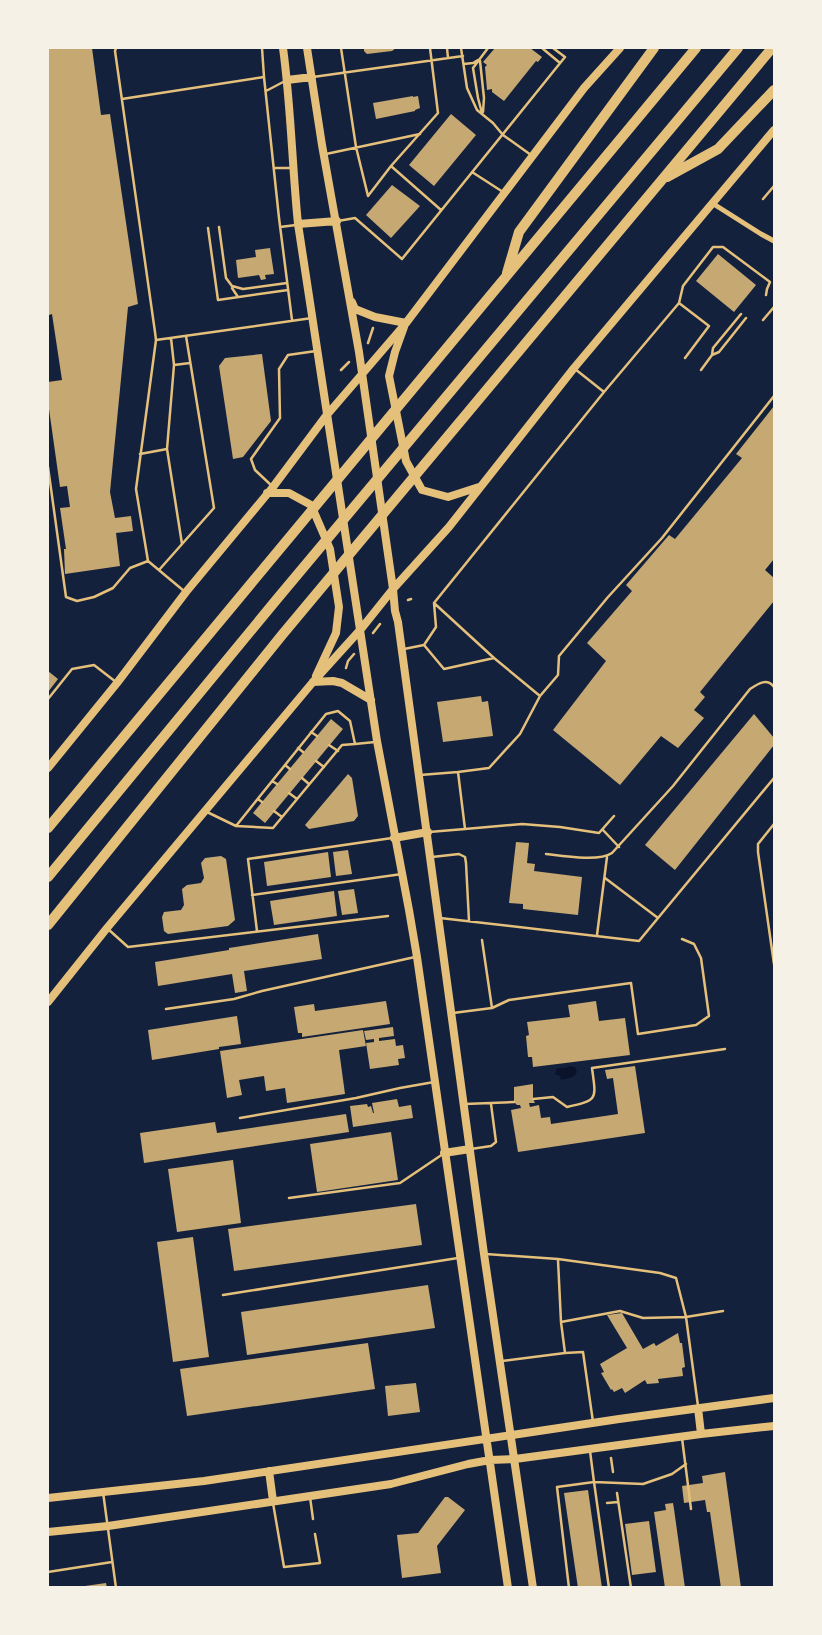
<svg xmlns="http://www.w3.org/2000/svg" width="822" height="1635" font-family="Rubik,sans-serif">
	<rect width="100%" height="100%" fill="#14213d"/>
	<path fill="#0b132b" d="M570,1066L575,1067L577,1072C574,1079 567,1078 561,1080L560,1076L555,1074L557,1068H565Z"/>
	<path fill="#c6a872" d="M48,48H92L101,115L110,114L138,304L128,307L110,492L115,518L131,516L133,531L116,533L120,566L65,574L64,549H66L60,508L70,507L67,486L60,487L48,402V382L62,380L52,314L49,315L48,310Z
		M364,48H396L392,51L367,54L364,51Z
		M495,48H530L542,57L538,62L536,61L504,101L492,92V89L487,90L485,67L487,65L483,62Z
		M413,96V97L418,96L420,108L415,110V111L376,119L373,103Z
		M451,114L476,135L434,186L409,165Z
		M392,185L420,206L391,238L366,215Z
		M270,248L274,274L265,275L266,279L261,280L259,275L238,278L236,260L256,257L255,250Z
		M718,254L756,285L734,312L696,281Z
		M262,354L271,421L243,457L233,459L219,366L225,358Z
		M774,406V559L765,570L774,578V601L700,692L705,697L694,710L704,718L678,748L661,736L620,785L553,730L606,661L587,643L632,591L626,585L669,535L675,539L742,458L736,454Z
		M48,671L58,679L48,692Z
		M481,696L482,702L488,701L493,736L443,742L437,702Z
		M754,714L774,738V745L675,870L645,845Z
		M331,719L343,729L265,823L253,813Z
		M348,774L352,778L358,816L354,821L309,829L305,825Z
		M516,842L529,843L527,863L535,864L534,871L582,877L578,915L523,909V904L509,903Z
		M348,850L352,874L336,876L333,852Z
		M328,852L331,877L267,886L264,862Z
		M221,856L226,859L235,920L228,926L168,934L164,931L162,917L164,912L181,910L184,905L182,889L187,885L201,883L204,878L201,863L205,858Z
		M354,889L358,913L342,915L338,891Z
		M334,891L337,916L274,925L270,901Z
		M318,934L322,959L244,971L247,991L235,993L232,974L158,986L155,962L229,950V948Z
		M386,1001L390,1024L302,1037V1033H298L294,1007L314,1004L315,1011Z
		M596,1001L599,1021L625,1018L630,1055L533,1067L532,1057H528L526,1036L529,1035L527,1022L570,1017L568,1005Z
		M237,1016L241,1044L219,1047V1049L152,1060L148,1030Z
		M393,1027L394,1036L379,1038V1041L395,1039L396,1046L403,1045L405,1058L398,1059L399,1065L370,1069L366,1043L374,1042V1039L366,1040L364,1031Z
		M363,1030L366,1046L339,1050L345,1094L287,1103L285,1088L266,1091L264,1076L239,1080L242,1095L227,1098L220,1051Z
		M635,1066L645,1133L518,1152L511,1110L521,1108L520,1105H517L514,1102V1087L533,1084V1099L535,1103H529L530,1107L539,1105L541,1118L550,1117L551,1124L618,1114L613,1078L607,1079L605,1070Z
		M397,1099L399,1107L411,1105L413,1118L353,1127L350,1106L367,1104L368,1107L371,1106L373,1113H374L372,1103Z
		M346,1114L349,1132L144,1163L140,1133L215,1122L217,1133Z
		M391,1132L398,1180L317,1192L310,1144Z
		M233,1160L241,1223L177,1232L168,1169Z
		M416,1204L422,1245L234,1271L228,1229Z
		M193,1237L209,1357L173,1362L157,1242Z
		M428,1285L435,1328L247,1355L241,1312Z
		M622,1313L643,1349L654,1343L656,1346L678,1333L680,1343H682L685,1367L682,1368L683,1376L658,1379L659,1383L647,1384L645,1380L625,1393L622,1388L614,1392L612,1389L611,1390L601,1373L604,1372L600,1364L627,1348L607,1315Z
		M368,1343L375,1389L187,1416L180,1369Z
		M416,1383L420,1412L388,1416L385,1386Z
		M725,1472L741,1588H721L710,1512H707L705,1500L684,1503L682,1486L703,1483L702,1476Z
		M588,1490L602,1588H578L564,1493Z
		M445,1497H448L465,1510L437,1546L441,1573L402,1578L397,1535L418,1533Z
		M673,1503L674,1509L685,1588H665L654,1512L666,1510L665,1504Z
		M649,1521L656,1572L632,1575L625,1524Z
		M106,1583L107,1588H85V1586Z"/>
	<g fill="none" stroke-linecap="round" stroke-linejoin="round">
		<path stroke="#e5c07b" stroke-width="2.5" d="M368,343L373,328
			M341,370L349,362
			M408,600L411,599
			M373,633L380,624
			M346,668L348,661L354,654
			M611,1458L613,1472
			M617,1493L631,1588
			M607,1503L618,1502"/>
		<path stroke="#e5c07b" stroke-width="2.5" d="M116,48L115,51L155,332L156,340L136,489L148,561L184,591
			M262,48L264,77
			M341,48L356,147L368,196
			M447,48L448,58
			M461,48L467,88L477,110L493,123L503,135L531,155
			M542,48L560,63
			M480,61L484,98L483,112
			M464,64L473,63L478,60
			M313,77L463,56
			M266,91L285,81
			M122,99L264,77L279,218L292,320
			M482,113L478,98L473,68L488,48
			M326,154L420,134
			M391,166L441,210
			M274,168H292
			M472,172L503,192
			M368,196L391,166L438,113L430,48
			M763,199L774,186
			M338,221L355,218L402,259L565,57L553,48
			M219,227L226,278L232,286L243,289L287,283
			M280,227L296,225
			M208,228L218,300L288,290
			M232,288L238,297
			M679,303L709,326L685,358
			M763,320L774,307
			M171,338L174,365
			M156,340L312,318
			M712,355L713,348L741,314
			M701,370L712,355L719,352L746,318
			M604,392L679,303L683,286L713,247H723L770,282L767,289L766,295
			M167,449L182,544
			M140,454L167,449L174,365L190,363
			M48,467L66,597L77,601L94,597L113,588L130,568L148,561
			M272,486L255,470L251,459L280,418L279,369L288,355L316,351
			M159,570L214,508L186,336
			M424,645L444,669L494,658L434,603
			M404,649L424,645L436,627L434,603L604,392L575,369
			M494,658L540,696
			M48,699L72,669L94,665L116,682
			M311,732L317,736
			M329,745L338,751
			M298,748L303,752
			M316,761L324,767
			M285,765L290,769
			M458,772L489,768L520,734L540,696L558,675L559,656L608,597L662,538L774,396
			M420,775L458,772L465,829L429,832
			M302,778L309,784
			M272,781L277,784
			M289,793L297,799
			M258,799L262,802
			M274,811L282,817
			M207,812L236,826L273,828L342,745L355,744
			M774,824L758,844V852L774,964
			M236,826L326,714L338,711L350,721L355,744L375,742
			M465,829L522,824L560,827L599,833L614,816
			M603,830L619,847
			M546,854C563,856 599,862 612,853L673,786L750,689C759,683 767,678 774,687
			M432,857L459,854L465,857L466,863L469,921
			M605,878L658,918
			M252,895L402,874
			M440,918L639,941L774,778
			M108,929L128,947L388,916
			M257,931L248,859L392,838
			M597,935L607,857
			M482,940L492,1008
			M166,1009L234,999L262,991L415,957
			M453,1013L492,1008L509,1000L631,983L638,1034L696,1025L709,1016L701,958L694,944L682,939
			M533,1099L553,1097L567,1107C599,1100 596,1099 592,1068L725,1049
			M465,1104L514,1102
			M240,1118L356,1098L400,1088L434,1082
			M471,1149L491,1146L496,1142L491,1104
			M289,1198L400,1183L443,1154
			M486,1254L558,1259L660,1273L676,1278L686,1317L698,1406
			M558,1260L561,1322L565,1353
			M223,1295L458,1258
			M561,1322L620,1311L643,1318L686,1317L723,1311
			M502,1361L565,1353L583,1352L593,1422
			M682,1438L691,1509
			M103,1492L116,1588
			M310,1497L313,1519
			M273,1503L284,1567L320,1563L315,1534
			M48,1572L112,1562
			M569,1588L557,1487L594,1482L590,1451
			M609,1588L594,1482L643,1484L672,1474L686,1464"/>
		<path stroke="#e5c07b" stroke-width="5" d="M712,203L761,234L774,241"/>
		<path stroke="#e5c07b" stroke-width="8" d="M283,48C291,106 292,165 298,224L377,741L409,910L417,957L508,1588
			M307,48L322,145L359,352L393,589L395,611L398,622L484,1254L533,1588
			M287,80L312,77
			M298,224L337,221
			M352,302L355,309L375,317L406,323
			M404,327L395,352L389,376L406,461L422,490L448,497L479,487
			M267,493H289L311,505L330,549L339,607L336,633L316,676
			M313,682L333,681L342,683L371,700
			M48,768L117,683L186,592L273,487L326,416L406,323L584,88L620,48
			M394,838L428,832
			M48,1002L107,928L313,682L361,629L393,589L449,527L574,368L774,130
			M444,1153L470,1149
			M698,1408L701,1434
			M269,1471L273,1501
			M48,1498L204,1481L619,1419L774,1398
			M48,1532L108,1526L391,1484L468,1464L490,1460L515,1459L701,1434L774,1426"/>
		<path stroke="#e5c07b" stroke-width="10" d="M667,177L718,149L774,90
			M507,273L519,232L654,48
			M48,828L696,48
			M48,877L277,599L738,48
			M48,925L282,635L772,48"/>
	</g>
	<rect width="822" height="1635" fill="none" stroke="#f6f1e7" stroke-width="98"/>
</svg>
